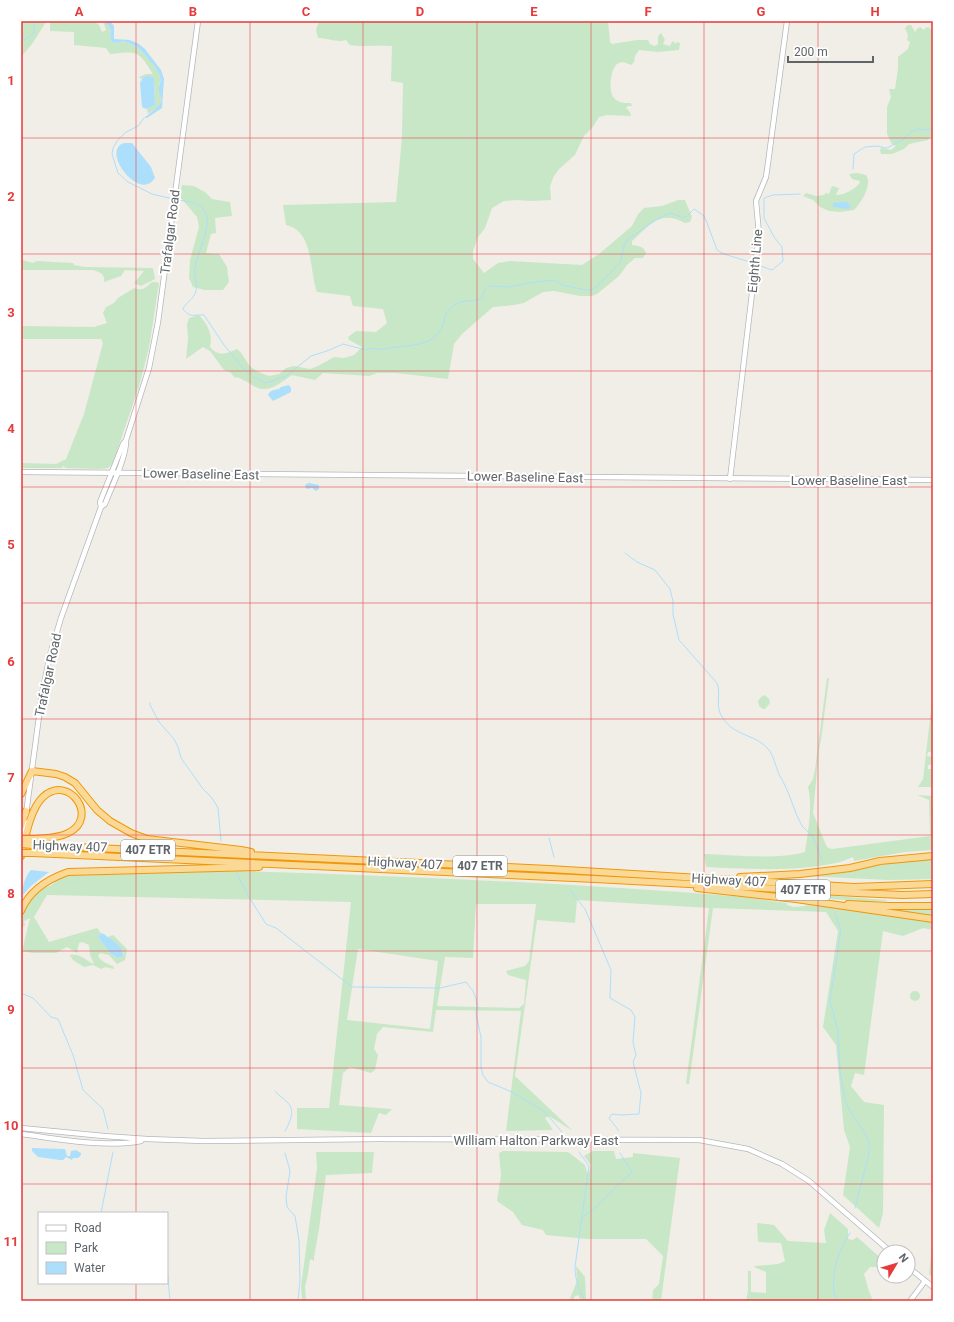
<svg xmlns="http://www.w3.org/2000/svg" width="954" height="1322" font-family="Roboto,sans-serif">
	<rect width="100%" height="100%" fill="#f1eee8"/>
	<path fill="#c8e7c6" fill-rule="evenodd" d="M21,21H45L46,22L32,44L21,57Z
		M50,21H94L99,25L102,32L106,30L103,21H105L106,24C115,30 107,33 112,42L117,43L123,41L137,47L152,62L161,77L159,87V92L161,97V102L158,107L148,114L147,109L155,105L154,79L143,77L141,79L139,77L146,74H153C138,50 138,51 110,54L106,48L74,45V32L50,31Z
		M319,21H608L610,42L612,44L637,40H648L650,44L655,46L658,44V36L661,33L665,40L663,44L670,46L672,42L674,41L675,44L677,42L680,43L679,50L658,52L639,50L635,56L634,62L631,65C627,63 623,61 619,63C610,66 608,92 614,98C619,103 624,103 631,103L632,106H628L626,108L630,112L631,116L607,115L599,117L592,128L584,136L575,155L559,169L554,176L550,186L551,200L531,201L517,200L504,201L492,208L485,228L478,237L473,251V259L484,273L498,263L510,261L582,265L599,254L632,226L638,214L644,208L662,206L678,200H685L692,217L690,222L685,223C660,209 650,225 632,241V245C638,246 644,246 646,253L643,258H635L627,265L619,276L597,294L592,296H580L554,291L543,292L524,303L514,305L493,307L462,334L454,344L448,379L396,373H377L369,376L323,373L315,380L292,375C278,384 268,395 252,385C245,381 242,378 234,377L230,372L224,370L210,351L203,347L186,359L188,339L187,324L189,318L199,315C208,325 213,334 210,347C219,357 226,354 237,349C243,353 245,361 251,367C256,371 263,374 269,376L279,374L286,368L294,366L310,369L318,366L334,357L344,358L354,355L362,347L349,340L348,337L356,331L376,332L387,323L383,309L353,306L350,296L317,292C309,270 314,231 286,225L283,205L396,202L402,137L403,83L391,81L392,46C384,45 353,47 350,45C348,44 348,42 346,40C336,43 329,38 318,38L316,30Z
		M908,25H911L915,32L917,29L920,27L924,30L925,28L928,27L933,30V137H930L928,140L909,144L904,149L892,154H881L880,150L881,148L891,150L896,146L892,144L887,134V107L891,97L889,89H895L898,69V57L908,49L910,42L907,40L908,35L905,28Z
		M857,173L866,175C873,184 861,203 854,210L840,212L829,211L820,207L813,200L803,196L806,193L816,196L824,195L826,193L829,194L832,186L839,188L836,195C845,195 853,190 859,184L860,181L852,179L849,174Z
		M182,185L194,186L205,192L212,199L230,202L232,216L215,218L216,233L211,234L206,253L219,254L227,267L229,282L223,290H205L193,287L189,278L190,260L199,227L197,217L180,197Z
		M22,260L33,263L37,261L73,263L74,265L85,267L153,268L155,279L141,286L134,283L144,271L125,270L121,276L104,282C105,274 100,272 93,270H21Z
		M152,282H156L159,283L149,348L139,386L113,463L108,468L100,469L66,468L63,466L62,468H21V463L56,464L66,459L84,414L103,343L101,339H21V326L94,327L107,323L103,313L106,307L114,303L118,298L134,288C143,291 145,288 152,282Z
		M827,678H829L821,740L819,749L813,813L826,845L828,848L832,849L930,836L929,800L917,795L933,796V850L905,852L854,861L853,857C847,859 841,862 836,863C795,872 747,869 706,867L704,854C734,855 777,860 805,852C808,830 813,808 808,787L813,779L815,769Z
		M933,693V752H928L927,756L933,757V765H928V769H933V787H918L923,779Z
		M765,695L769,699L770,703L765,709H763L759,706L758,701L761,697Z
		M924,859H933V879L888,880L805,876L808,875Z
		M241,871C405,876 569,883 733,896C751,897 769,901 787,903V905L794,907L806,906L807,905L912,917L933,922V930L923,928L903,936L883,931L864,1075L855,1073L851,1086L864,1102L884,1105L883,1213L879,1228L843,1195L850,1147L844,1130L836,1045L823,1027L838,931L826,912L713,908L689,1084H686L709,908L577,900L575,923L537,920L515,1076L573,1131L549,1116L545,1118L553,1130L506,1131L521,1011L436,1010L433,1032L383,1027L377,1034L374,1049L378,1055L375,1070L371,1073L350,1067L343,1073L339,1105L392,1109L386,1115L379,1113L371,1133L297,1129V1108H329L351,902L47,895L34,917L49,942L97,928L101,933L98,937L111,954L118,958L123,956L124,953L108,937L113,935L127,949L125,960L117,964L109,955L100,953L98,956C101,961 107,964 113,966L114,969L105,967L101,969L93,965L84,967L73,960L70,956V955C81,953 86,961 94,964L90,955L89,945L82,942L79,943L77,953L67,947L56,953H32L22,951L30,918L24,921L25,925L23,927L21,936V918L26,907L40,888L50,886L63,876ZM476,904H536L529,961L525,966L506,971L508,975L526,980L524,1004L519,1008L437,1006L445,957L473,958ZM358,949L438,961L430,1029L347,1020Z
		M773,892H782L887,900L886,901C848,902 810,897 772,893Z
		M899,908H933V916L899,911Z
		M910 996a5 5 0 1 1 10 0a5 5 0 1 1-10 0Z
		M503,1151L568,1152L585,1165L587,1172L589,1173L591,1165L584,1156L593,1151H614L616,1159L633,1157V1153L680,1158L661,1301H652L653,1290L659,1284L663,1256L646,1239H587L546,1235L543,1230L522,1225L513,1212L497,1201L501,1175L499,1153Z
		M316,1152H374L372,1173L326,1175L319,1229L314,1257V1261L310,1259L308,1274L305,1287L306,1301H302L301,1286L317,1168Z
		M830,1213L848,1229V1239L853,1240L857,1237L884,1261V1267H870L864,1274L869,1291L873,1301H746L748,1291V1271H751V1292L766,1293V1272L754,1267L755,1266L778,1264L785,1261L781,1243L758,1242L757,1223L774,1225L788,1241L826,1243L824,1230Z
		M933,1235V1277L929,1274Z
		M576,1266L585,1277L586,1298L589,1301H581L578,1295L574,1297V1301H569L577,1281Z"/>
	<path fill="#acdffc" d="M105,21L111,22L114,26V39L130,40L139,44L145,49L161,70L164,79L162,108L147,118H144C148,115 158,107 160,104C163,98 160,96 159,92C158,86 162,81 160,76C158,69 143,52 137,47C136,46 125,42 123,41L117,43L112,42C107,34 115,30 106,24Z
		M149,76L154,78L155,105L147,109L143,108L142,106L140,83L143,77Z
		M124,143H132L151,167L155,178C153,180 151,183 148,184C134,190 108,158 119,146C120,144 123,144 124,143Z
		M844,202L848,203L851,207V208L847,209L833,207V203Z
		M289,385L291,388V392L273,401L268,395C270,390 274,390 279,389L281,387Z
		M309,483L319,485V489L316,491L312,488L307,489L305,486L306,484Z
		M31,870L49,872L32,885L23,895C21,888 26,875 31,870Z
		M101,933L104,934C110,939 125,947 123,956L118,958L111,954L98,937Z
		M32,1148L65,1149L67,1156H70L71,1151L76,1150L81,1153V1155L78,1158H73L72,1160L66,1157L63,1160H60L38,1157L32,1151Z"/>
	<g fill="none" stroke-linecap="round" stroke-linejoin="round">
		<path stroke="#acdffc" stroke-width="1" d="M21,39L25,40L34,33V25L32,21
			M144,118L138,126L126,132L117,141L113,148L112,154L118,173L128,182L152,194L173,199
			M853,169L854,154L865,147L878,146L885,148H887L902,140L913,131L917,129L928,130L933,127
			M176,200C227,203 202,236 195,267C193,275 198,283 196,291C194,299 186,302 183,309C191,319 194,314 204,315L224,345L244,369L251,374
			M758,265L772,270L783,261L782,247L774,237L764,218V198L773,195L800,194
			M254,377L266,383C273,382 278,377 285,377L311,356L327,351L343,344L366,350L370,348C381,351 386,348 397,347C414,345 432,345 442,328C445,322 444,313 450,309C453,306 457,303 461,302C469,299 473,303 482,298L484,291L489,286L509,287L528,283L555,280L562,285L586,290L594,289L620,263L624,246L627,240L654,221L667,214L671,213L681,217H686L694,209L703,215L706,220L717,250L724,254L753,263
			M625,553L637,562L655,570L670,589L673,601V614L679,640L717,683C721,694 716,703 720,713C731,737 755,733 768,749C774,756 775,765 779,774C781,779 785,784 787,790C792,801 795,813 801,824C803,829 810,832 813,837C816,844 819,853 822,860
			M150,703V705L159,722L174,739L178,747L181,758L203,789L212,798L218,808L221,841
			M549,838L554,857
			M237,874L249,897L266,924L276,928L352,987L440,988L466,982L473,991L476,998L477,1006L476,1014L481,1037V1068L483,1075L488,1082L512,1092L544,1111L562,1132
			M570,890L585,909L611,970L610,998L631,1010L635,1017L633,1042L636,1055L633,1062L641,1093L639,1114L621,1115L612,1114L609,1118L619,1131
			M835,914L841,930L830,1001L838,1031L840,1071L845,1100L849,1109L866,1135L869,1144V1154L855,1208
			M21,993L33,998L51,1017L58,1019L73,1055L83,1090L103,1109L108,1129
			M275,1091C279,1096 283,1098 287,1102C296,1110 290,1122 285,1131
			M579,1152L589,1166L575,1267C575,1280 579,1289 585,1301
			M285,1153L290,1171L286,1197L287,1207L295,1216L299,1240L300,1280L298,1301
			M101,1213L113,1152
			M583,1217L596,1207L632,1172L620,1153
			M167,1267L170,1301
			M836,1301C829,1277 837,1253 850,1233"/>
		<g stroke="#b4b8bc" stroke-width="6">
			<path id="secondary" d="M21,472L933,480
				M730,479L759,234L756,201L766,177L768,163L787,21
				M101,507L105,504C111,488 127,456 126,440
				M26,814L42,694L50,655L61,618L101,507L100,502L123,444L126,440L149,368L158,322L198,21
				M22,838L25,822
				M21,1128L104,1136L147,1139L203,1141L377,1139L699,1140L748,1149L782,1164L809,1181L891,1252
				M21,1134C59,1139 104,1148 141,1141
				M908,1267L933,1287
				M910,1301L925,1281"/>
		</g>
		<g stroke="#f19707" stroke-width="8">
			<path id="highway" d="M21,794L32,771L56,774L65,777L75,783L97,810L110,821L131,833L147,839L241,850L251,852
				M21,826L26,811
				M32,845L549,869L854,887L933,884
				M33,853L595,879L857,893L903,895L933,894
				M21,856C25,839 30,809 43,797C69,773 100,818 68,833C59,838 45,838 35,839
				M740,877L800,874L850,868L880,861L933,856
				M697,888L796,899L933,919
				M848,904L889,906H933
				M21,911C29,891 48,879 68,872L259,867"/>
		</g>
		<use href="#secondary" stroke="#fff" stroke-width="4.5"/>
		<use href="#highway" stroke="#fad996" stroke-width="6"/>
		<g stroke="#f19707" stroke-width="8" stroke-linecap="butt">
			<path id="highway-bridge" d="M21,839H35
				M21,844L32,845
				M21,853H33"/>
		</g>
		<use href="#highway-bridge" stroke="#fad996" stroke-width="6"/>
	</g>
	<path fill="none" stroke="#e53b3a" stroke-width="1" stroke-opacity="0.55" d="M136,21V1213M250,21V1301M363,21V1301M477,21V1301M591,21V1301M704,21V1301M818,21V1301M21,138H933M21,254H933M21,371H933M21,487H933M21,603H933M21,719H933M21,835H933M21,951H933M21,1068H933M21,1184H933M136,1283V1301"/>
	<g text-anchor="middle" dominant-baseline="central" stroke-width="4" stroke-linejoin="round" paint-order="stroke">
		<g fill="#fff" stroke="#8f9295" stroke-width="1">
			<rect x="121" y="840" width="54" height="20" rx="3"/>
			<rect x="453" y="856" width="54" height="20" rx="3"/>
			<rect x="776" y="880" width="54" height="20" rx="3"/>
		</g>
		<g font-size="12" font-weight="bold" fill="#5f6468">
			<text x="148" y="850">407 ETR</text>
			<text x="480" y="866">407 ETR</text>
			<text x="803" y="890">407 ETR</text>
		</g>
		<g font-size="13" fill="#5f6468" stroke="#fff">
			<text transform="translate(170 232) rotate(-83)">Trafalgar Road</text>
			<text transform="translate(755 261) rotate(-85)">Eighth Line</text>
			<text transform="translate(201 474) rotate(1)">Lower Baseline East</text>
			<text transform="translate(525 477) rotate(1)">Lower Baseline East</text>
			<text x="849" y="480">Lower Baseline East</text>
			<text transform="translate(48 675) rotate(-78)">Trafalgar Road</text>
			<text transform="translate(70 846) rotate(2)">Highway 407</text>
			<text transform="translate(405 863) rotate(3)">Highway 407</text>
			<text transform="translate(729 880) rotate(3)">Highway 407</text>
			<text x="536" y="1140">William Halton Parkway East</text>
		</g>
	</g>
	<rect width="954" height="1322" fill="none" stroke="#ffffff" stroke-width="44"/>
	<rect x="38" y="1212" width="130" height="72" fill="#ffffff" stroke="#bfc1c3"/>
	<rect x="46" y="1225" width="20" height="6" fill="#ffffff" stroke="#bfc1c3"/>
	<text x="74" y="1232" font-size="12" fill="#5f6468">Road</text>
	<rect x="46" y="1242" width="20" height="12" fill="#c8e7c6" stroke="#bfc1c3"/>
	<text x="74" y="1252" font-size="12" fill="#5f6468">Park</text>
	<rect x="46" y="1262" width="20" height="12" fill="#acdffc" stroke="#bfc1c3"/>
	<text x="74" y="1272" font-size="12" fill="#5f6468">Water</text>
	<g transform="translate(896 1264) rotate(52)"><circle r="19" fill="#ffffff" stroke="#bfc1c3"/>
	<path d="M0-3L7 15L0 10L-7 15Z" fill="#e53b3a"/>
	<text y="-6" font-size="11" font-weight="bold" text-anchor="middle" fill="#5f6468">N</text>
	</g>
	<path d="M788 56v6h85v-6" fill="none" stroke="#5f6468" stroke-width="2"/>
	<text x="794" y="56" font-size="12" fill="#5f6468" stroke="#ffffff" stroke-width="3" paint-order="stroke">200 m</text>
	<rect x="22" y="22" width="910" height="1278" fill="none" stroke="#e53b3a" stroke-width="1.5"/>
	<g font-size="13" text-anchor="middle" font-weight="bold" fill="#e53b3a">
		<text x="79" y="16">A</text>
		<text x="193" y="16">B</text>
		<text x="306" y="16">C</text>
		<text x="420" y="16">D</text>
		<text x="534" y="16">E</text>
		<text x="648" y="16">F</text>
		<text x="761" y="16">G</text>
		<text x="875" y="16">H</text>
		<text x="11" y="85">1</text>
		<text x="11" y="201">2</text>
		<text x="11" y="317">3</text>
		<text x="11" y="433">4</text>
		<text x="11" y="549">5</text>
		<text x="11" y="666">6</text>
		<text x="11" y="782">7</text>
		<text x="11" y="898">8</text>
		<text x="11" y="1014">9</text>
		<text x="11" y="1130">10</text>
		<text x="11" y="1246">11</text>
	</g>
</svg>
